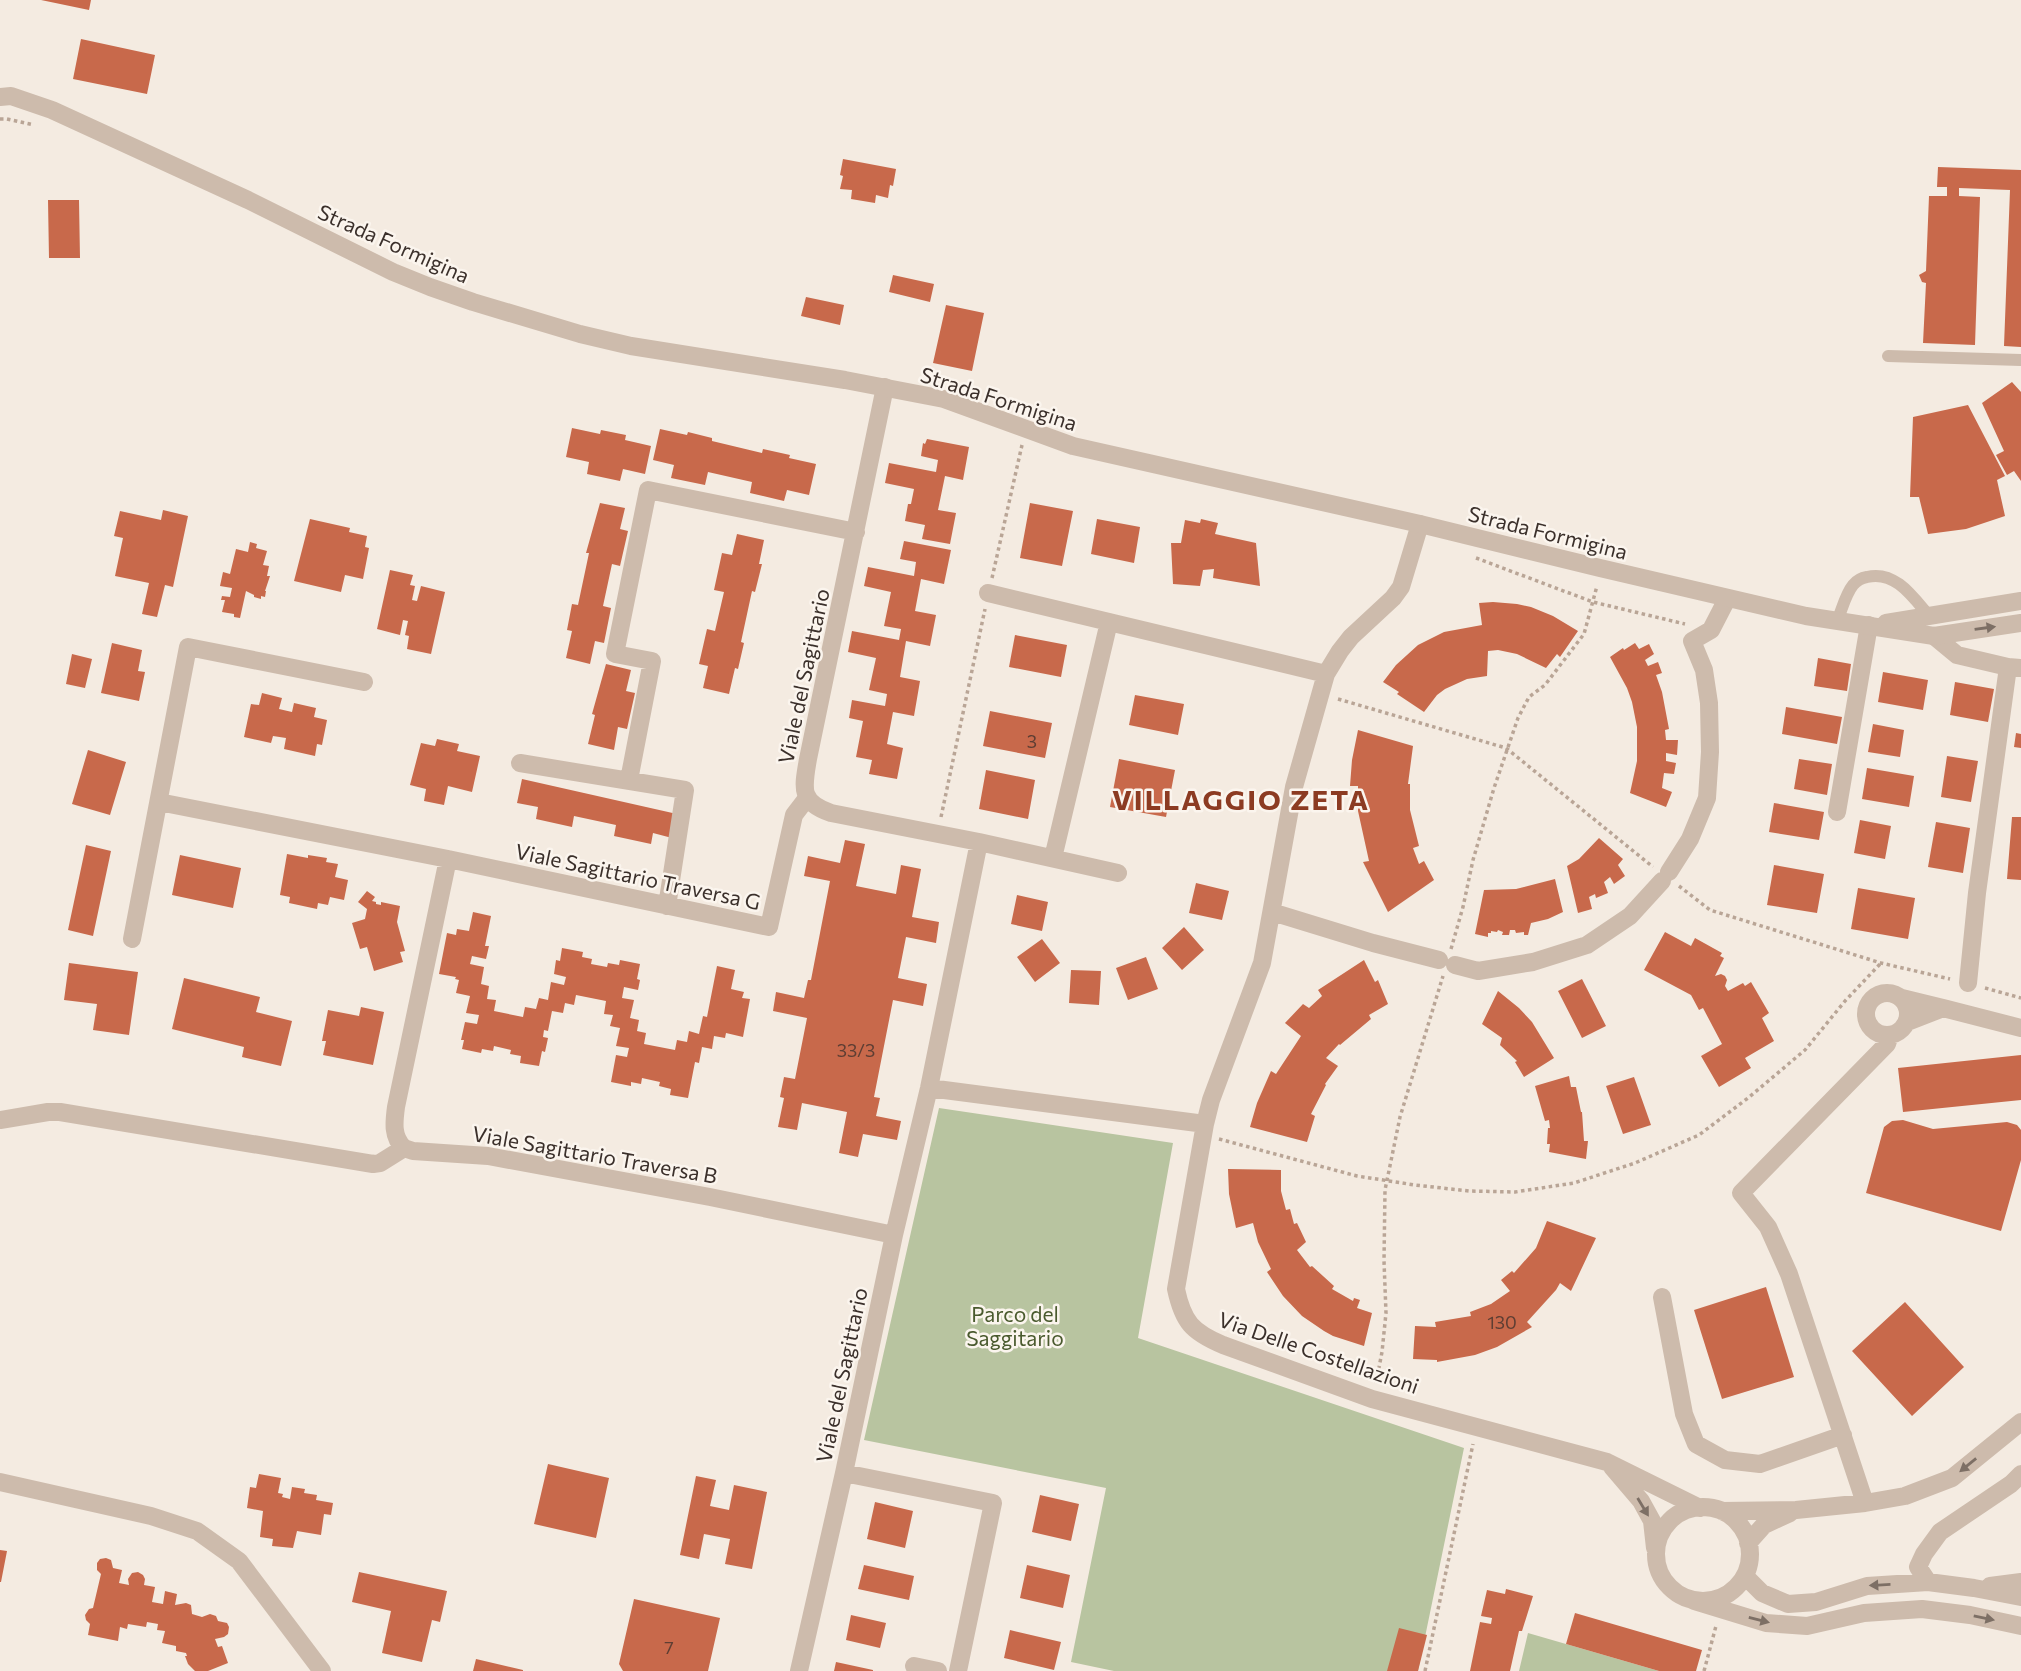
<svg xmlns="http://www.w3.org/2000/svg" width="2021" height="1671" font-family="Commissioner,sans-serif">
	<rect width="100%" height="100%" fill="#f4ebe1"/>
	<path fill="#b8c4a0" d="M939,1108L1173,1143L1138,1338L1464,1448L1418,1671H1114L1071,1662L1106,1488L864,1440Z
		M1528,1633L1659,1671H1519Z"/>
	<path fill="#c8694b" d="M41,0H91L89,10Z
		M81,39L155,55L147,94L73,79Z
		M843,159L896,169L893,186L890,185L888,198L876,195L875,203L851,199L852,190L840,189L843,176L840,175Z
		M1938,167L2021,170V347L2004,346L2010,190L1959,188V196L1980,197L1975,345L1923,343L1926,283L1922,282L1919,275L1926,271L1929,196H1947V187H1937Z
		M48,200H79L80,258H49Z
		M893,275L934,284L930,302L889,292Z
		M806,297L844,305L840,325L801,316Z
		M946,305L984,313L972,371L933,363Z
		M2012,382L2021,392V481L2014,471L2007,475L1996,455L2004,451L1982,403Z
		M1968,405L2005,476L1997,480L2005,516L1966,529L1928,534L1919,497H1910L1913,417Z
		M572,428L600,434L601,430L626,435L625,440L651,446L645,474L623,469L620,481L587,474L589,462L566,457Z
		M660,429L687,435L688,432L712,438V441L762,453L763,449L790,455L789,458L816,464L809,495L787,490L784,501L750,493L752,482L708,472L705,485L671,478L674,465L653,460Z
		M927,439L969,447L963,480L945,476L938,510L956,513L950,544L922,539L925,525L905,521L908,504H911L914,489L885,483L889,463L936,472L938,460L921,456L923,443L925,444Z
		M600,503L625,508L620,529L628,531L620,566L612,564L603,606L611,608L604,643L595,641L590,664L566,658L572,631L567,630L572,604L578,605L589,553H586Z
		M1030,503L1073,511L1062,566L1020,558Z
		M163,510L188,516L173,587L165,585L157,617L142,614L149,583L115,576L123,538L114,536L120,511L161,520Z
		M310,519L350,528L349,532L367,536L365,547L369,548L363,579L345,575L341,592L294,581Z
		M1097,519L1140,527L1134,563L1091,554Z
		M1201,519L1218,523L1215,534L1256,543L1260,586L1213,578L1214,569L1203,570L1200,586L1173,584L1171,543H1181L1185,520L1200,523Z
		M737,534L764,540L759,564H762L755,592L752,591L741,642L744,643L738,669L735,668L729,694L703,688L708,666L699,664L707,629L715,631L724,592L714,590L722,553L732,555Z
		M904,541L951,550L944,584L921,579L915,611L936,615L930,646L906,641L900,677L920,681L914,716L893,712L887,744L903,748L897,779L869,774L872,760L856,757L863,721L849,718L852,700L885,706L887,694L869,690L876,658L848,652L852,631L899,640L901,629L884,626L891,592L864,586L868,567L914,576L916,562L900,559Z
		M250,542L257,544L256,548L267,551L263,565L269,566L267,576H270L265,591H266L265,597L261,596V599L254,597V595L246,591L240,618L234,617V614L222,612L225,600H221L222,596L230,597L232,588L220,586L223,572L230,574L236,549L248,552Z
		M390,570L413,575L410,585L415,586L412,600L417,601L421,586L445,592L431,654L407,649L409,636L405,635L408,621L403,620L400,635L377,629Z
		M1493,602L1517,604L1531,607L1553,616L1578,631L1560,657L1557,654L1546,668L1517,654L1498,650L1488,651L1487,676L1467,679L1445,689L1437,695L1424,712L1397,694L1399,692L1383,682L1396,665L1418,645L1444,632L1482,625L1479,603Z
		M1015,635L1067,645L1061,677L1009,667Z
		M112,643L142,650L138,671L145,672L139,701L101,693Z
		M1635,643L1639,649L1649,644L1654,654L1645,660L1648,666L1658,662L1662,673L1656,675L1662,692L1669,729L1665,730L1666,740H1678L1677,755L1666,753V761L1676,763L1674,774L1664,773L1662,788L1672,792L1666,807L1630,793L1637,761V727L1632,702L1627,688L1610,657L1623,648L1624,650Z
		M72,654L92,659L85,688L66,684Z
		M1818,658L1851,664L1847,691L1814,686Z
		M606,664L631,670L626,691L635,693L627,729L618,727L614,750L588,744L595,715L592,714Z
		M1883,672L1928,680L1923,710L1878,702Z
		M1955,682L1994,689L1988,722L1950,715Z
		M262,693L282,698L279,709L292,712L294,703L316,708L314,717L327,720L322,745L317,744L315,756L284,749L286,738L273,736L271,743L244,737L251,704L259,705Z
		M1135,695L1184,704L1178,735L1129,725Z
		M1786,707L1842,717L1837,744L1782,734Z
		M990,711L1052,723L1045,758L983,746Z
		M1873,724L1904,730L1900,757L1868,752Z
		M1358,730L1413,746L1408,784H1410V810L1419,846L1413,848L1419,864L1424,861L1434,880L1388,912L1363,862L1369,861L1358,811V786H1350L1352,760Z
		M2016,733L2021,734V748L2014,747Z
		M437,739L459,744L457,751L480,756L472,792L448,786L444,805L424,801L426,789L410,785L421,743L435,746Z
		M88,750L126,762L110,815L72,804Z
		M1947,756L1978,761L1971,802L1941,797Z
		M1119,759L1175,770L1166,817L1110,807Z
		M1799,759L1832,764L1827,795L1794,789Z
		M1867,768L1914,776L1909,807L1862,799Z
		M986,770L1035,780L1028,819L979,809Z
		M522,779L677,814L672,838L653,833L651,844L614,836L616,825L574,816L572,827L536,819L538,807L517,803Z
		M1774,803L1824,812L1819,840L1769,832Z
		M2012,817H2021V880L2007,879Z
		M1860,820L1891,826L1885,859L1854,853Z
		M1936,822L1970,828L1963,873L1928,867Z
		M1599,838L1623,859L1618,865L1625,876L1614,884L1610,877L1604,882L1608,893L1596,898L1595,894L1589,897L1592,909L1578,913L1567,866L1579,859Z
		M845,840L865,844L856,886L896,894L901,865L921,869L912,917L939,922L936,943L906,937L898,978L927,984L923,1006L893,1000L874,1097L880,1098L876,1116L901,1121L897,1140L863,1134L858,1157L839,1153L847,1112L802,1103L797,1130L778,1127L784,1098L780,1097L784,1077L795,1079L807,1018L773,1011L776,992L804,998L808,980H811L830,881L804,876L808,856L840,863Z
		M86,845L111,851L93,936L68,930Z
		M287,854L308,858V855L327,858L326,862L338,864L335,877L348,880L344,900L330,897L328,905L318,903L317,909L289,903L290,897L280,895Z
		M180,855L241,868L233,908L172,895Z
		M1774,865L1824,874L1817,913L1767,905Z
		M1555,879L1563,912L1548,919L1531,923L1528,935H1524V932L1516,933L1515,930H1510L1509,935H1502L1503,932L1498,930L1497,932L1491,931V933H1488V937L1475,934L1484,890L1516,889Z
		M1196,883L1229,891L1222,920L1189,913Z
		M1858,888L1915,898L1908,939L1851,929Z
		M367,891L375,897L372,901L376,902V904L381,905V902L400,906L397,922L405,951L400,952L403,962L374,971L367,947L360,949L352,923L365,919L367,909L358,902Z
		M1017,895L1048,902L1042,931L1011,924Z
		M473,912L491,916L485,946H489L486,959L472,956L470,964L484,967L481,984L489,986L487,999L496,1000L494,1011L523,1017L525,1007L536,1009L539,998L548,1000L551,982L564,985L566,977L554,974L556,960L560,961L562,948L583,952L582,957L592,959L591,964L607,967L608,963L619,965L620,960L640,964L637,979L640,980L638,990L624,987L622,998L634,1000L630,1018L639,1020L637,1031L646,1033L644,1044L675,1050L677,1040L687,1042L689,1031L699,1034L703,1016L707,1017L717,966L735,970L731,989L744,992L742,998L750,999L743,1037L726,1033L725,1038L714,1036L712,1049L702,1047L699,1063L695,1062L688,1098L670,1095L671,1089L659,1086L660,1082L642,1078L641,1084L631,1082V1086L611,1082L616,1055L627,1057L629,1048L616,1046L620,1028L610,1026L613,1015L604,1014L606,1001L576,995L574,1005L565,1003L563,1013L552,1011L548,1031L544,1030L543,1037L548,1038L545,1052L542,1051L539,1066L520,1063L521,1056L510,1054L511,1050L494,1046L493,1051L482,1049L481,1053L462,1049L464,1040H461L465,1022L477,1024L479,1015L466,1013L470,996L456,993L459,980L455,979L456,977L439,974L447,933L456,935L457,929L469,931Z
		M1184,927L1204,950L1182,970L1162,948Z
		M1665,932L1691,946L1695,938L1722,953L1720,956L1724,958L1715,976L1721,974L1725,976L1727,980L1725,986L1728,991L1743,983L1745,986L1751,982L1769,1013L1762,1018L1774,1041L1745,1058L1751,1068L1719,1087L1701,1056L1722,1044L1703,1008L1699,1010L1691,995L1644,970Z
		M1042,939L1060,963L1035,982L1017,957Z
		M1146,957L1158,989L1128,1000L1116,968Z
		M1364,960L1375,982L1378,980L1388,1004L1369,1015L1371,1019L1340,1045L1339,1044L1326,1058L1338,1066L1325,1084L1326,1085L1311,1114L1315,1116L1307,1142L1250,1127L1257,1103L1271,1071L1276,1074L1301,1036L1285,1023L1303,1004L1309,1008L1322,996L1318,990Z
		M69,963L138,972L129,1035L93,1030L97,1004L64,1000Z
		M1071,970L1101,971L1099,1005L1069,1003Z
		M184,978L260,997L256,1012L292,1021L281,1066L242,1057L244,1047L172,1029Z
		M1582,979L1606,1026L1582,1038L1558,991Z
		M1498,991L1519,1008L1532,1022L1554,1058L1524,1077L1515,1062L1517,1061L1500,1045L1502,1038L1482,1024Z
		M361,1007L384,1012L373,1065L323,1055L326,1041H322L328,1010L359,1016Z
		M2021,1055V1100L1903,1112L1898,1068Z
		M1569,1076L1571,1087H1576L1581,1112H1582L1584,1141H1588L1586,1159L1549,1152L1550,1144H1547L1548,1128H1550L1549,1120L1545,1121L1535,1086Z
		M1634,1077L1651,1125L1623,1134L1606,1086Z
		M1903,1120L1933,1129L2007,1122L2017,1125L2021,1130V1160L2001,1231L1866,1193L1884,1127L1892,1121Z
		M1228,1169L1281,1170V1191L1286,1210L1290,1209L1294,1224L1297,1223L1306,1242L1297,1250L1310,1267L1312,1266L1334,1286L1332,1289L1353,1301L1354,1298L1360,1300L1357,1308L1372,1313L1364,1346L1333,1336L1324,1331L1302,1316L1283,1296L1267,1272L1271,1269L1258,1242L1253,1223L1236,1228L1229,1194Z
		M1547,1221L1596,1238L1571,1291L1560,1283L1556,1290L1527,1322L1532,1327L1497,1347L1475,1355L1437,1362V1360L1413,1359L1415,1326L1436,1327L1435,1322L1471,1316L1470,1312L1491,1304L1510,1291L1501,1280L1512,1271L1514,1273L1536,1248Z
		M1766,1287L1794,1377L1722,1399L1694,1310Z
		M1905,1302L1964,1367L1912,1416L1852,1351Z
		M548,1464L609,1478L596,1538L534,1524Z
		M259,1474L281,1478L278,1493L283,1494L282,1497L290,1499L292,1487L305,1489L304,1493L317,1495L316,1500L333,1503L331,1515L324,1514L321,1535L297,1531L293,1548L272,1546L273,1539L260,1537L263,1511L247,1508L250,1487L256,1488Z
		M696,1476L716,1480L710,1506L729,1510L734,1485L767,1492L752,1569L725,1564L730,1539L704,1534L699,1559L680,1555Z
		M1040,1495L1079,1504L1071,1541L1032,1532Z
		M875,1502L913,1511L905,1548L867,1539Z
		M0,1550L7,1551L1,1582H0Z
		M106,1558L111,1560L113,1568L122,1570L119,1583L129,1585L128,1579L132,1573L138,1572L143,1575L145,1579L144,1585L155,1587L152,1602L163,1604L165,1591L177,1594L175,1605L186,1603L191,1605L192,1614L202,1617L210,1614L216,1616L218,1621L227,1623L229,1627L228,1634L224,1637L215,1639L218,1647L222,1646L228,1663L208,1671H195L188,1664L185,1656H187L186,1653L176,1651V1646L162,1643L165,1631L157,1630L158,1624L147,1622L146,1627L128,1624L127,1629L120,1627L118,1641L88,1635L90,1624L86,1620L85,1615L89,1609L93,1608L101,1574L97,1570V1563L100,1559Z
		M864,1565L914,1576L909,1600L858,1589Z
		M1027,1565L1070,1575L1063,1608L1020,1598Z
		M359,1572L447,1591L440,1622L432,1620L422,1662L382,1653L391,1611L352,1602Z
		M1506,1589L1533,1596L1522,1631H1519L1510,1671H1470L1480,1622L1491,1624L1492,1618L1481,1616L1487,1590L1505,1594Z
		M634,1599L720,1618L708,1671H623L619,1664Z
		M1575,1613L1702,1650L1696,1671H1659L1566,1644Z
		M851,1615L886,1623L880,1648L846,1640Z
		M1399,1628L1427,1635L1418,1671H1387Z
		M1010,1630L1061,1642L1054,1670L1004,1658Z
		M476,1659L523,1670V1671H473Z
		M836,1662L873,1670V1671H834Z"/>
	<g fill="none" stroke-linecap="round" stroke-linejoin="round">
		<path stroke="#b9a596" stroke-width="3.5" stroke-dasharray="3.5 3.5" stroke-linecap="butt" d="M0,119H7L34,125
			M1476,558L1593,602L1685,624
			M992,578L1022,445
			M1338,699L1506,748L1653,867
			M941,817L985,609
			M1679,886L1710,910L1881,963L1950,979
			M1451,949L1463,907L1473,860L1494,788L1518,718L1529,697L1545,685L1584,634L1597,586
			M1985,988L2021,998
			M1219,1139L1357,1176L1415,1185L1469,1191L1515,1192L1574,1183L1635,1163L1699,1135L1748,1098L1805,1050L1845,1001L1881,963
			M1376,1383L1382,1352L1386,1313L1384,1261L1385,1190L1400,1117L1443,976
			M1425,1671L1473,1444
			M1704,1671L1716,1626"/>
		<path stroke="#cdbbac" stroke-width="12" d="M1888,356L2021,360
			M1837,621C1842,610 1845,595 1853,585C1857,580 1861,578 1867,577C1895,570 1913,597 1929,616"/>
		<path stroke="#cdbbac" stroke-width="18" d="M1420,524L1401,587L1393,598L1351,637L1340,651L1326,674L1294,787L1262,963L1211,1100L1205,1124L1176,1289C1183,1322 1192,1332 1223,1345L1372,1399L1607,1462L1700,1508
			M988,593L1326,674
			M1934,636L1957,655L2008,667L2021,668
			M520,763L685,790L667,906
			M629,780L652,661L615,654L648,490L856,532
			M159,802L448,859L769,927L794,815L807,798
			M1837,812L1869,625
			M979,842L1118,873
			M1053,858L1109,622
			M1669,872L1690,839L1707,798L1710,752L1709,703L1704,670L1692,641L1711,630L1727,599
			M1272,912L1373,943L1439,960
			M132,939L188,647L364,682
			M1455,965L1478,971L1533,962L1587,945L1630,916L1662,881
			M1968,983L1977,893L2008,667
			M1866 1014a21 21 0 1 1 42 0a21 21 0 1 1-42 0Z
			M1902,998L1943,1008L1907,1022
			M1943,1008L2021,1028
			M929,1088L1205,1124
			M0,1120L48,1112H60L373,1164L380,1163L404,1148L413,1151L488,1156L710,1197L894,1235
			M404,1148C392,1137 394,1122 396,1107L448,859
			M1662,1297L1684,1414L1696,1444L1725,1460L1760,1464L1843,1435
			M1612,1467L1641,1501L1652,1521L1655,1548
			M844,1473L993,1503L958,1671
			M0,1482L151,1516L197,1531L239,1561L322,1671
			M1865,1503L1789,1274L1768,1227L1741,1193L1887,1044L1890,1035
			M1656 1554a47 47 0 1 1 94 0a47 47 0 1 1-94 0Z
			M1722,1511L1796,1510L1865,1503L1905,1496L1952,1478L2021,1422
			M1748,1543L1764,1525L1790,1513
			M1745,1576L1762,1593L1788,1604L1816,1602L1867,1586L1928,1582L1974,1588L2021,1597
			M1928,1582L1918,1567L1924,1554L1940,1532L2011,1484L2021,1474
			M1990,1586L2021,1582
			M1694,1601L1766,1623L1807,1626L1864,1613L1922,1609L1970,1615L2021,1626
			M914,1666L938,1671
			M799,1671L844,1473L894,1235L929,1088L979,842L831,813C799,802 803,788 808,759L885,387"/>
		<path stroke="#cdbbac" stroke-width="18" d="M0,97L11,96L52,110L248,200L393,272L430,287L473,302L580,334L631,346L845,380L944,399L1073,446L1420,524L1600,568L1806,616L1934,636L2021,623
			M1886,623L2021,601"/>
	</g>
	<defs><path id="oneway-solid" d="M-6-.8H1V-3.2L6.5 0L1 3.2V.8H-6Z" transform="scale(1.75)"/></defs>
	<g fill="#7d6f65">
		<use href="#oneway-solid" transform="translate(1985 628) rotate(-8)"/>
		<use href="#oneway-solid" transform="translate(1968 1465) rotate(141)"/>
		<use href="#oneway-solid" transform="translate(1643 1507) rotate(59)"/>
		<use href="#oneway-solid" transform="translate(1880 1585) rotate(177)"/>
		<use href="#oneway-solid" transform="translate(1984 1618) rotate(12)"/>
		<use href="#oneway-solid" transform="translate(1759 1620) rotate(14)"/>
	</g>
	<g text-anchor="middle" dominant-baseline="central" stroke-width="5" stroke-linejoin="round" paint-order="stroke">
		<g font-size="18" fill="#5e3e33">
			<text x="1032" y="741">3</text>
			<text x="856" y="1050">33/3</text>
			<text x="1502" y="1322">130</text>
			<text x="669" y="1647">7</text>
		</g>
		<g font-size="21" fill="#3b302b" stroke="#fbf5ee">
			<text transform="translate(394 243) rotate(24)">Strada Formigina</text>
			<text transform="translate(999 398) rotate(18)">Strada Formigina</text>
			<text transform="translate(1548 532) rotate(14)">Strada Formigina</text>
			<text transform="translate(803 676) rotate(-78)">Viale del Sagittario</text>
			<text transform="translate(638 876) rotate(12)">Viale Sagittario Traversa G</text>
			<text transform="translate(595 1154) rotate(10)">Viale Sagittario Traversa B</text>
			<text transform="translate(1319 1352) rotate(19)">Via Delle Costellazioni</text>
			<text transform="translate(841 1375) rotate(-78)">Viale del Sagittario</text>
		</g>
		<g font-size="21" fill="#4a5a2e" stroke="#fbf5ee">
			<text x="1015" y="1313">Parco del<tspan x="1015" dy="24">Saggitario</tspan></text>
		</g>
		<g font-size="28" font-weight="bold" letter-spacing="2" fill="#8c3b22" stroke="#fbf5ee">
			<text x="1241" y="799">VILLAGGIO ZETA</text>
		</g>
	</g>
</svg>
